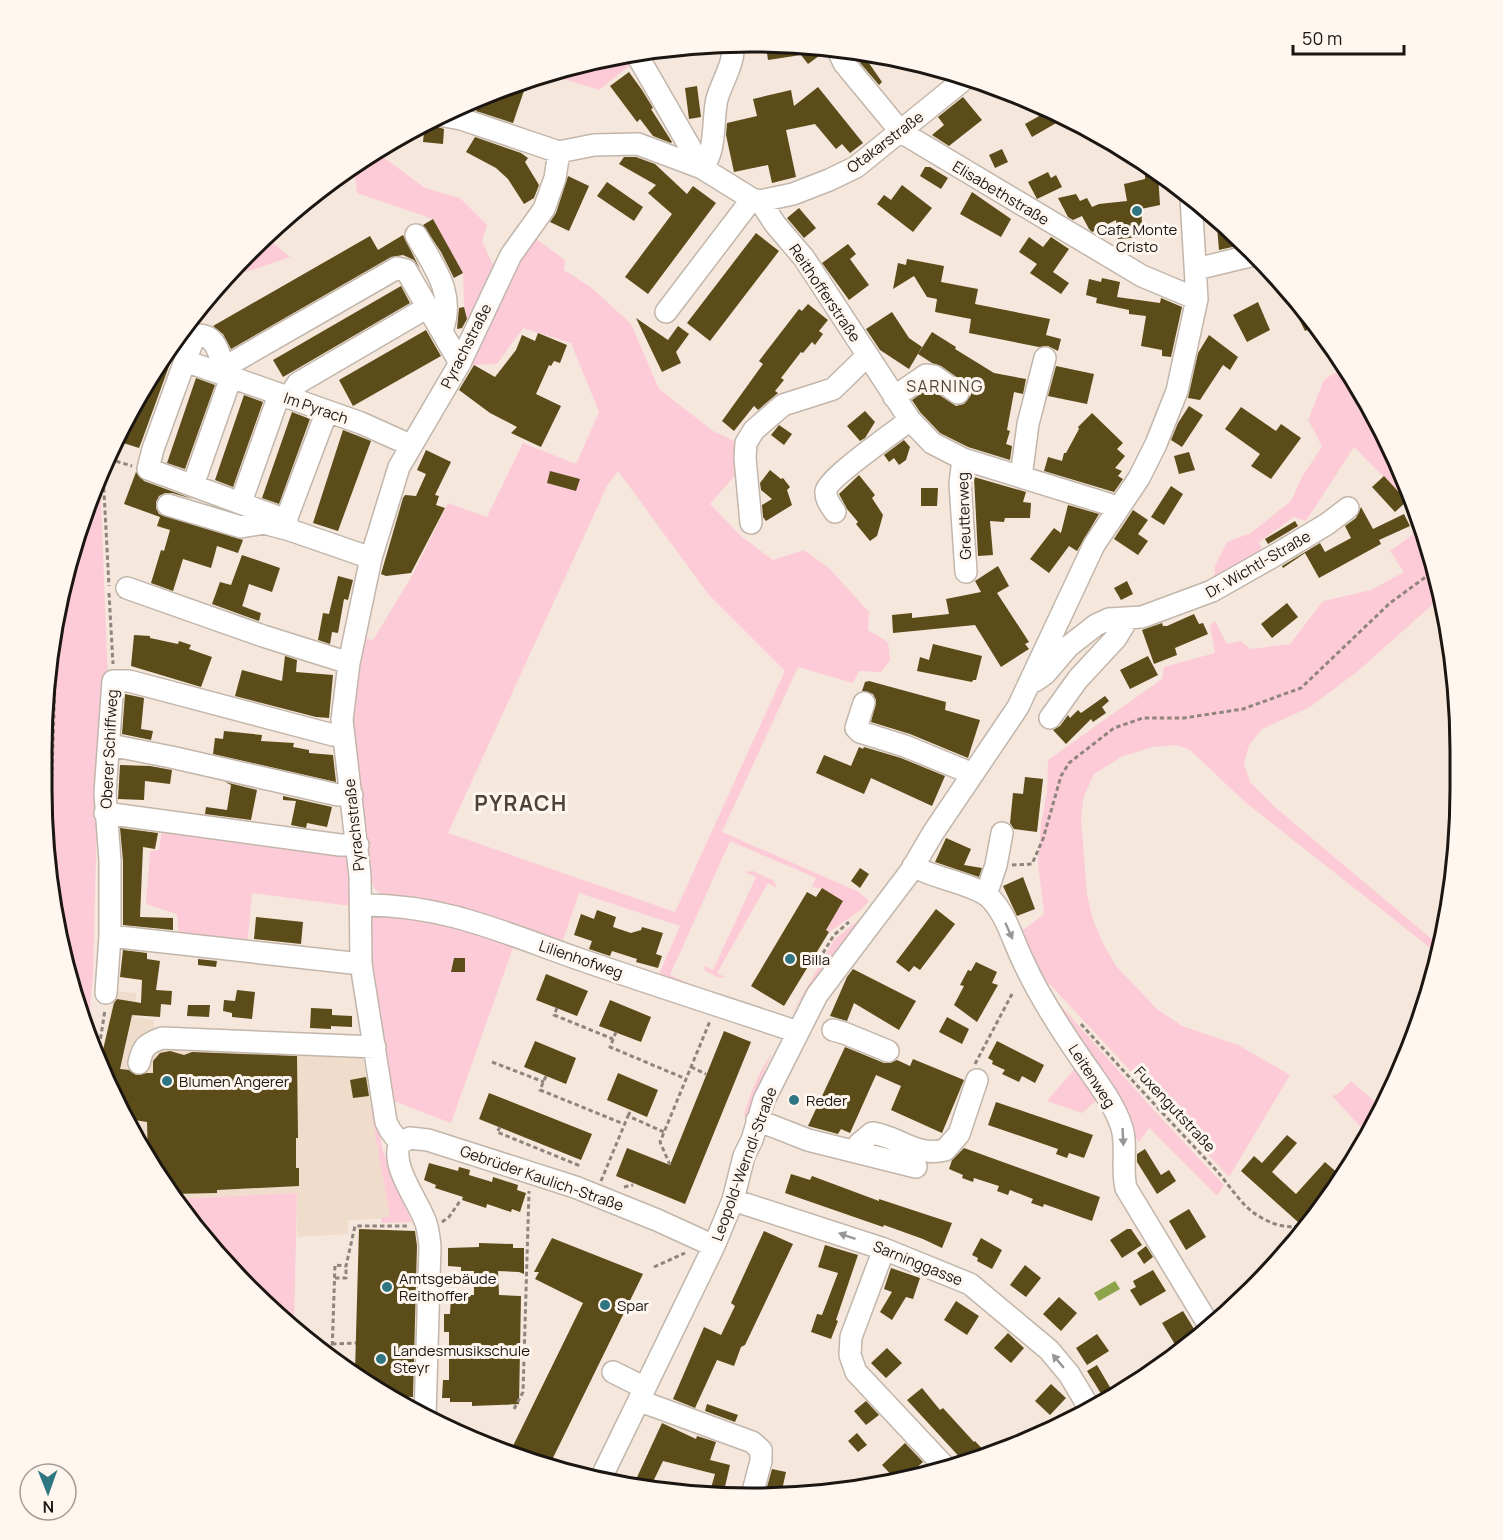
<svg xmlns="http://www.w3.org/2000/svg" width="1503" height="1540" font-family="Manrope,sans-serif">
	<rect width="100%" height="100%" fill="#f5e7dc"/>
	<path fill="#efdccb" d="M115,991L136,993L135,1017L154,1020L152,1044L362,1052L390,1218L348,1220V1234L297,1237V1193L175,1199L162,1183L99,1066Z"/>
	<path fill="#fdcbd7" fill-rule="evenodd" d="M626,57L630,65L599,90L547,74L568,66Z
		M374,155L383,157L425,188L460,198L487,225L482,241L495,270L469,327L464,307L463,273L433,219L357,193L354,167Z
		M530,234L565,260L564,270L592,288L631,324L659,389L713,431L741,444L738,472L710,504L741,536L773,560L804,550L829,568L869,612L868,630L888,642L890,660L881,672L859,671L853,683L798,667L722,832L859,892L869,901L861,910L829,932L826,930L843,901L822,888L812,887L816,878L730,841L670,975L712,994L657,979L680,926L579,893L561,946L384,896L375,889L369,877L349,713L363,638L373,640L413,574L448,503L487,517L523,443L576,464L599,412L571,343L523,328L497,364L466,365ZM618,471L709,595L785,671L675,912L448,833L607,486Z
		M267,238L290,257L222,280Z
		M1341,369H1345L1388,438L1413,506L1354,447L1306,521L1294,517L1259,542L1264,555L1214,585L1215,566L1227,542L1251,533L1291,501L1303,475L1322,447L1314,430L1308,420L1324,380Z
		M100,478L108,682L97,813L93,974L88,1033L56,927L44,810L48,659L80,523Z
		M1422,528L1437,568L1442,596L1357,672L1310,707L1262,729L1249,745L1244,763L1250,782L1276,808L1440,946L1438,954L1245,802L1190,750L1176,745L1153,747L1123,756L1094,774L1084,796L1081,818L1087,895L1093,920L1103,943L1116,966L1157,1009L1182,1026L1238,1045L1290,1075L1229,1177L1044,978L1033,958L1023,930L1044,914L1038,863L1041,824L1047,792L1048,760L1162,679L1164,667L1215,653L1210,625L1215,621L1227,644L1241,641L1251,649L1290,644L1323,601L1371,590L1404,572L1390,551Z
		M163,825L351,852V906L252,893L247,947L179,936L177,914L146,904L150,851L159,850Z
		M753,871L774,881L777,888L768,883L717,973L725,977L720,978L705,971L704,966L713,970L756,877L745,872Z
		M867,913L855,931L809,987L791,1015L834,940Z
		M381,914L422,915L515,942L451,1123L391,1100L371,981L368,921Z
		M1053,997L1150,1106L1224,1185L1217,1196L1149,1128L1139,1142L1126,1126Z
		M772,1053L746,1116L744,1115C750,1094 759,1071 772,1053Z
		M1077,1066L1097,1100L1082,1113L1047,1101Z
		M1351,1081L1382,1108L1369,1136L1332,1096L1338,1094Z
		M377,1109L382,1148L395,1185L412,1222L382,1223L381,1218L390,1217L371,1110Z
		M297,1193L294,1324L250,1290L175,1199Z"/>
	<path fill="#8da44a" d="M47,686L44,810L42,788Z
		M1115,1281L1120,1289L1099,1301L1094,1293Z"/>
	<path fill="#5b4c19" d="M766,46L813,47L819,56L808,64L801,55L768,60Z
		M862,53L882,82L879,85L856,58Z
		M629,72L642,90L653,108L651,109L672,142L671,143L653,136L640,119L637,122L610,86Z
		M527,82L513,123L476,111L480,99Z
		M697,86L701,117L689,119L685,88Z
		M818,87L863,143L850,153L842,144L836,149L815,124L786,130L796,177L772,183L768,165L734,172L726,135L727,123L757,116L753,99L791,90L794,106Z
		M963,97L982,120L949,146L932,135L944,125L938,117Z
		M1048,111L1065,118L1032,137L1025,124Z
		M425,123L444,129L443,144L423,142Z
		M475,137L521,153L528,158L525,162L539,185L534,198L524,204L508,179L496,168L466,152Z
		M1002,149L1008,162L995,168L989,155Z
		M624,157H636L655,164L687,194L693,186L716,203L648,294L625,277L672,214L648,193L656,185L619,164Z
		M1145,165L1158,174L1160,205L1141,209L1143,237L1118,239L1116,220L1092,232L1089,229L1082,216L1073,220L1068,217L1058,198L1076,194L1080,201L1087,198L1092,207L1099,204L1127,201L1124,184L1145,179Z
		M925,167H930L948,178L941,189L920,176Z
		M1048,172L1051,178L1056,175L1062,187L1037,199L1028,182Z
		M568,176L589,186L569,231L550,222L556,213Z
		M607,182L643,207L634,221L597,196Z
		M902,185L932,208L913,232L877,204L884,195L891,200Z
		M972,192L1011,219L1001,237L960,214Z
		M799,208L816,228L804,238L787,218Z
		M1216,216L1240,241L1241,245L1219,250Z
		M433,219L463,273L454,278L441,252L423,225Z
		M756,233L779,251L710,341L687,323Z
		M403,235L420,269L414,260L403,255L391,257L231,349L223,334L213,326L370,236L378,250Z
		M1029,237L1043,247L1051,237L1069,249L1053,272L1069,283L1061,294L1030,273L1037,264L1019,252Z
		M848,244L856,254L850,259L869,285L849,300L822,263Z
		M907,259L944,266L941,282L978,289L975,304L1050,319L1046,335L1061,339L1058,351L1048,346L1039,347L969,333L971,319L935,312L937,299L927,297L914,276L893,289L898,263L906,265Z
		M1102,278L1120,282L1117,297L1160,303L1161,298L1182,307L1171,357L1162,356V350L1141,346L1146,316L1129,314V310L1096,303L1097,298L1086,295L1089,279L1101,282Z
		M401,286L410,303L283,377L273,360Z
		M1289,293L1315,320L1318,325L1305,331L1287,295Z
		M1258,302L1270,330L1247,342L1233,315Z
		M808,304L828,320L819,331L823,334L815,345L812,342L803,353L801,352L781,378L784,380L775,391L778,393L758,410L754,406L734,431L722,421L763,364L759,361L799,309L802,311Z
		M464,307L467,319L462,328L457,329L459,308Z
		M892,312L909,338L922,347L909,369L880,350L866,329Z
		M636,318L668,340L678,326L689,334L676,352L681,363L662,372Z
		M426,330L441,356L353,406L339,380Z
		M932,332L956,347L955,349L994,373L1026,379L1023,394L1014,392L1007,430L1010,431L1006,444L1012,446L1010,460L968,447L940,433L920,412L912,400L929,388L956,406L964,404L971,395L970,388L965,383L941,366L932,363L918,354Z
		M538,333L567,345L560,363L554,361L551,366L549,365L536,394L561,406L541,447L511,433L517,427L490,413L459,390L474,365L495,377L516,350L522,335L535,341Z
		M1209,335L1238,357L1230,370L1223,365L1200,400L1188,398L1198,353Z
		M179,339L141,443L139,448L117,441L137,397Z
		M1056,366L1094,374L1087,404L1048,396Z
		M196,378L215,385L185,469L167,463Z
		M244,395L263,402L233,487L215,480Z
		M1189,406L1203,415L1182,447L1171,440L1178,423Z
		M1241,407L1276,431L1281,424L1301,438L1271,479L1251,466L1260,454L1225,429Z
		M865,411L875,422L865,438L860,441L847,426Z
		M292,412L310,419L279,504L262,498Z
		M1092,413L1123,443L1117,449L1125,456L1115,468L1122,471L1118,476L1123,479L1114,492L1044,471L1048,457L1062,461L1064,453H1066L1079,429L1078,427Z
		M779,425L792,434L784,445L771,435Z
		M343,430L371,441L338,531L313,523Z
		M904,440L910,447L906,460L899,465L894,458L889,462L884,455Z
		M426,450L451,462L435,495L439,496L436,505L445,508L411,573L386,576L381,574L403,498L405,495L416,496L426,474L417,470Z
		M1189,452L1195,470L1179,474L1174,456Z
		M770,470L781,479L783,478L790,487L787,490L792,505L766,521L763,517L762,505L772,499L761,490L760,483Z
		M550,471L580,479L576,491L547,483Z
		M136,472L144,481L193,499L172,493H165L159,496L156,502V508L159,514L243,540L238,553L217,546L211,568L183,559L173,591L151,583L161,550L164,551L170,530L157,526L160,517L124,504Z
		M859,475L875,495L872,498L883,515L877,536L870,541L856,524L858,522L847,509L839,494Z
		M1384,476L1407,501L1395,512L1372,487Z
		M974,477L1026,492L1023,502L1031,503L1030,518H1005L1004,522L990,521L993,555L978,556Z
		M1171,486L1183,494L1164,525L1151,517Z
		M921,488H938L937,506H921Z
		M1068,505L1099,514L1077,551L1069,546L1049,573L1030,559L1054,528L1061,533Z
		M1361,507L1373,529L1404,514L1410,526L1379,540L1381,544L1319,578L1305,553L1283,568L1282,566L1320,543L1325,552L1351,538L1345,526L1356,518Z
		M1133,510L1148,520L1138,534L1148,541L1138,555L1114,539Z
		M1295,521L1298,526L1268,544L1265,539Z
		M242,555L280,568L272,592L249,584L241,610L242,606L261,613L259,621L212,604L220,582L231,585Z
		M998,566L1009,586L997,593L1029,642L1025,644L1029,649L1001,667L975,625L893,633L892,615L912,613V618L949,614L946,599L981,592L975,581Z
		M338,576L353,580L348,600L344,599L338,633L332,632L330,644L318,640L323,613L329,614Z
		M1127,581L1133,594L1121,600L1114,588Z
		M1287,603L1298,617L1272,638L1261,624Z
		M1194,614L1199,624L1203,623L1208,634L1175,648L1177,655L1154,664L1142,630L1162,623L1163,626H1167Z
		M134,635L150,636V638L178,644L179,641L191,645L189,649L212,657L201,687L131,666Z
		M933,644L982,656L976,680H973L972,682L917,671L920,657L929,660Z
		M285,656L297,660L296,672L333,675L329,718L316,717L235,696L242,670L282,681Z
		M1148,656L1158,675L1130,689L1120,670Z
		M869,681L946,702L945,710L980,720L968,758L910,734L871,722L876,700L873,694L862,691L865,682Z
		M125,694L144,698L141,729L153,731L151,740L122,734Z
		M1105,696L1109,701L1102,707L1106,713L1093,722L1091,719L1066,744L1053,730L1060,726L1068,715L1070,718L1078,710L1081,713Z
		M224,731L262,735L261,741L294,743L293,747L309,750V753L333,755L336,782L213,754L215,738L223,739Z
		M859,747L863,749L864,747L901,758L945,776L932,806L871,778L864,794L816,773L824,755L851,766Z
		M120,765L150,766L172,770L170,784L145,781L144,800L118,799Z
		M1025,777L1043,779L1037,832L1014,829L1010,823L1013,793L1023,794Z
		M225,782L257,790L251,820L205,814L206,807L227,810L231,785Z
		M283,796L332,807L327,827L307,823L306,828L291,825L296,801L283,800Z
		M120,828L158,833L155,849L143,847L140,917L173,918V930L123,925V861Z
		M946,838L971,849L964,865L982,868L979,877L935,862Z
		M860,868L869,874L860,888L851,881Z
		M1023,877L1035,909L1017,916L1003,886Z
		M822,888L843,901L826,930L829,932L784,1006L751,986L807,892L816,897Z
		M936,909L955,924L920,970L914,966L909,972L896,962Z
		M597,910L616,917L613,927L631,933L641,930L642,927L663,933L656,954L662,956L658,968L636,962L637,959L612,951L610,956L589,949L592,941L574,935L581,914L594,919Z
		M256,917L303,922L301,944L254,939Z
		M123,950L147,953V959L160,961L156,990L172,991L171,1005L161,1004L160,1017L132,1015L120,1069L129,1070L136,1075L147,1073H153V1061L160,1053L170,1051L184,1055L192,1052L297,1056L298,1138H296V1168H299V1186L217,1190V1193L171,1194L168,1191V1182H161L148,1158L147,1122L128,1119L99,1067L114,1003L117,999L141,1003L142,980L120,977Z
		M454,958H465V972H451Z
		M198,959L217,961L216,967L198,965Z
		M976,962L997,972L992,983L998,985L977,1022L954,1005L964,986L960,985L968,970L971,971Z
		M853,969L916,1001L899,1030L854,1003L847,1021L830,1016L847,977Z
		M546,974L588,991L577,1016L536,1000Z
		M237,990L255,992L252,1019L232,1017V1013L223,1011L224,1000L235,1001Z
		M610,1000L651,1017L641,1042L599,1026Z
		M188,1005H210L209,1017L187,1016Z
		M311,1008L332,1009V1015L352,1016V1027L331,1026V1029L310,1028Z
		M947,1017L969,1029L962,1044L939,1032Z
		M724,1031L751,1042L685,1204L616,1176L627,1148L670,1165Z
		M535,1041L576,1058L566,1084L524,1067Z
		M997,1041L1044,1065L1035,1083L1022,1076L1019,1082L1002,1074L1005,1070L992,1064L993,1061L988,1058Z
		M845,1047L884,1063H890L897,1060L910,1066L913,1059L964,1080L942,1133L891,1110L901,1086L876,1075L850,1133L841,1129L838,1134L808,1126Z
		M618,1073L658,1090L647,1117L607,1100Z
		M366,1077L369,1096L353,1098L350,1080Z
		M489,1093L592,1134L581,1160L479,1119Z
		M996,1102L1093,1135L1084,1158L1069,1153L1067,1158L1056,1154L1058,1149L988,1125Z
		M1287,1135L1297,1143L1272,1172L1296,1194L1325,1162L1341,1176L1298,1222L1241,1171L1254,1156L1262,1163Z
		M964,1148L1100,1197L1092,1221L1044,1204L1043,1207L1031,1203L1033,1199L1010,1190L1008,1195L997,1191L999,1186L974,1178L973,1182L962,1178L963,1175L949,1169L952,1160Z
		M1145,1149L1161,1175L1169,1170L1176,1181L1157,1194L1137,1162V1154Z
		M429,1163L458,1171L459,1167L470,1170L469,1175L492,1182L493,1177L518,1185L517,1190L526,1193L520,1212L512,1209L511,1212L487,1204L486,1208L462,1200L463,1197L435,1188L436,1185L424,1180Z
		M791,1174L810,1180L812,1176L879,1201V1199L952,1223L942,1248L923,1239L884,1225L883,1227L785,1193Z
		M1189,1209L1206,1237L1186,1250L1169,1221Z
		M359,1229L415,1231L417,1246L413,1397L388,1396L355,1371Z
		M1127,1229H1131L1142,1245L1122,1258L1110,1240Z
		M764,1231L793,1244L745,1345L741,1347L734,1366L717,1360L695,1408L673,1399L704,1327L721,1335L735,1306L731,1303Z
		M552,1238L643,1274L549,1466L523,1460L509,1454L583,1303L535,1279L539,1272H534Z
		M981,1238L1002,1250L992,1269L977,1261L978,1258L972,1255Z
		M479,1243L513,1244V1248H524V1274L519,1272L498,1271L499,1295L521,1296L519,1404L472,1406V1402H450V1398H442L443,1380H449V1332H444V1314H450L451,1295H474V1271H461V1267L448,1266V1248L479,1247Z
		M825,1245L858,1255L836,1320L838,1321L831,1339L811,1332L817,1314L822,1315L838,1273L818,1267Z
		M1146,1246L1153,1257L1144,1264L1137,1253Z
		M1025,1265L1041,1278L1026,1297L1010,1285Z
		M891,1268L920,1278L913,1299L906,1297L892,1320L880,1312L892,1292L884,1289Z
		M1153,1270L1166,1291L1140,1306L1130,1290L1136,1287L1133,1281Z
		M1059,1297L1077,1313L1061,1331L1043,1314Z
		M956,1301L979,1316L967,1335L944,1320Z
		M1183,1311L1199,1337L1179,1351L1162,1323Z
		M1008,1333L1024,1348L1011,1363L994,1348Z
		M1097,1334L1109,1351L1087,1365L1076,1348Z
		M887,1348L902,1363L886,1378L871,1363Z
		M1097,1365L1114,1394L1105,1400L1087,1371Z
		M1051,1384L1066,1398L1050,1415L1035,1401Z
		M922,1388L940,1410L943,1408L974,1442L975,1441L987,1454L965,1463L907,1400Z
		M866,1401L879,1415L866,1425L854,1411Z
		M707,1404L738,1415L735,1422L705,1411Z
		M662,1423L696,1439L697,1436L716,1442L710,1460L730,1465L724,1491L711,1488L715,1474L663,1461L649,1490L633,1486Z
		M857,1433L867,1445L858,1452L848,1441Z
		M905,1443L923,1462L904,1479L896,1480L882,1465Z
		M772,1469L786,1472L782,1490L767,1487Z"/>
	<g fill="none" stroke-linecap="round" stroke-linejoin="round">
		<g stroke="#c2b6ab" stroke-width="24">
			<path id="minor" d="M837,48L844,63L901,132L1142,276L1197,299
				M637,55L702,168C717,151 712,120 717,99C722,81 735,63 733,44
				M439,115L461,119L559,152L594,145L638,144L702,168L752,199L760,201L775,224L804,258L910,420L932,443L963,459L1118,507
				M760,201L793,194L829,180L856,167L967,77
				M416,235C434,267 456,293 442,331
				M1196,269L1254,255
				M666,312L752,199
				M186,358L153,449L148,469L286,520L290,530
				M222,374L230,364L397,268L406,270L460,363
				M222,374C222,358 216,331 195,336L186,358L191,363L361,423L410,445
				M894,397L926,375L934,376L958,393
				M288,398L298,383L428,307
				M963,459L960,484L966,572
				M1021,477L1028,424L1045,358
				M193,485L231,377
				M241,502L279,395
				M168,505L241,527L264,523L290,530L371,558
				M835,512C831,506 825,499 826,491C828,478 896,431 910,420
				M286,520L327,411
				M751,523L745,458L746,443L754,430L783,405L833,389L867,356
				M127,588L263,636L349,663
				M1035,681L1045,674L1069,646L1096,625L1109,619L1142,617L1212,591L1272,557L1327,524L1348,508
				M864,703L856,728L860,732L905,746L973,774
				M1050,718L1078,679L1116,638L1128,618
				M110,745L171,757L338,795H352
				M105,813L340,845H358
				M913,866C935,879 972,883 989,897C1006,913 1013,941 1023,961C1038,994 1063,1033 1084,1063C1097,1082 1113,1102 1121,1125C1128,1143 1121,1168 1126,1188L1210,1327
				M986,895L996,865L1002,833
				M361,905C441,904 500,931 573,957C648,983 723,1007 798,1032
				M110,936L361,964
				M106,993L110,936V861L105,793L113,681H129L333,735L344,736
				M833,1030L844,1033L888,1051
				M139,1063C143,1046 146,1044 162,1038L375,1047
				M757,1120L808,1140L916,1167
				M400,1143L390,1130L386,1122L361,964L360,876L342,720L349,663L371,558L399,467L460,363L511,255L544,209L555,178L559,152
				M400,1143L410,1138L428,1140L575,1187L657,1220L714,1246
				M400,1143C390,1164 416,1198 424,1218C428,1226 429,1236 430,1246L425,1416
				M856,1151L859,1144L872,1133C900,1137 915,1157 945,1150L959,1134L977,1080
				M733,1200L884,1249L970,1284L1049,1350L1069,1374L1090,1409
				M884,1249L851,1337L850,1355L856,1372L947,1469
				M613,1372L645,1388
				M640,1401L752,1442L761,1450V1461L752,1495
				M601,1478L714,1246L733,1200L744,1156L752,1140L764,1100L817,995L910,872L933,833L1018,707L1094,545L1139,478L1156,444L1177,391L1197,299L1191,198"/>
		</g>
		<path stroke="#8f857d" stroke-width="3" stroke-dasharray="4.5 3" stroke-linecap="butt" d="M109,459L132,466
			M103,473L109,586
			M109,593L113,664
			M49,861L57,622
			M1012,865L1032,864L1043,839L1061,776L1069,763L1114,728L1143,718H1184L1243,709L1301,688L1390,603L1427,576L1437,572
			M815,966L834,935L849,922
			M557,1008L554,1015L613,1039
			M1081,1024C1125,1073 1170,1121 1215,1169C1230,1185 1242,1208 1262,1218C1278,1227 1294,1230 1310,1222
			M616,1032L610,1047L686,1079
			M97,1061L105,1010
			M492,1062L544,1082
			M975,1064L1012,994
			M691,1067L706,1074
			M546,1076L540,1090L624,1124
			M628,1116L631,1110
			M500,1127L497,1132L578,1165L577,1169
			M670,1165L660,1142L710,1021
			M601,1181L628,1116L664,1132
			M624,1187L633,1185
			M442,1222L449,1217L460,1201
			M1297,1227L1301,1234
			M654,1267L685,1253
			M335,1278H346V1266
			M332,1344L356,1343
			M332,1353L335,1265L346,1266L355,1226H409
			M514,1409L523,1392L529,1191"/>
		<use href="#minor" stroke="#fff" stroke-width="21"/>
	</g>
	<defs><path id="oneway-solid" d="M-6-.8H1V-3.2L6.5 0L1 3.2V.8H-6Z" transform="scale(1.5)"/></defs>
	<g fill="#989694">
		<use href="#oneway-solid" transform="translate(1009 931) rotate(66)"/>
		<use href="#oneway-solid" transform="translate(1123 1137) rotate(87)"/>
		<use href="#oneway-solid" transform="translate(847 1236) rotate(-161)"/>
		<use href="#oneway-solid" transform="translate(1058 1361) rotate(-130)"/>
	</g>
	<g fill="#2f7682" stroke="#fef6ef" stroke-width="2">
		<circle cx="1137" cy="211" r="6"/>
		<circle cx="790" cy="959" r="6"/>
		<circle cx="167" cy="1081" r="6"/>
		<circle cx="794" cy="1100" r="6"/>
		<circle cx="387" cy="1287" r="6"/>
		<circle cx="605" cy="1305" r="6"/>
		<circle cx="381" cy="1359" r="6"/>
	</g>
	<g text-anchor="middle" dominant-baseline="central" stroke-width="6" stroke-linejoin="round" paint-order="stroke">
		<g font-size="15" fill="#1b1612" stroke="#fef6ef">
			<text transform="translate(885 142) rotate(-37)">Otakarstraße</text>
			<text transform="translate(1001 193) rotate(31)">Elisabethstraße</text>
			<text transform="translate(825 293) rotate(56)">Reithofferstraße</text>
			<text transform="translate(466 346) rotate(-63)">Pyrachstraße</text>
			<text transform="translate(316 408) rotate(19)">Im Pyrach</text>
			<text transform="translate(964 516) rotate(-92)">Greutterweg</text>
			<text transform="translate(1258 564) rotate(-30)">Dr. Wichtl-Straße</text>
			<text transform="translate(109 749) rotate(-87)">Oberer Schiffweg</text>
			<text transform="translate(354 825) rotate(-96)">Pyrachstraße</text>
			<text transform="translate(581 959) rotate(19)">Lilienhofweg</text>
			<text transform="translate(1092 1076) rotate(57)">Leitenweg</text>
			<text transform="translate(1175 1109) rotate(47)">Fuxengutstraße</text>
			<text transform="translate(744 1164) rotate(-70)">Leopold-Werndl-Straße</text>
			<text transform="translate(542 1178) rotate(19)">Gebrüder Kaulich-Straße</text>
			<text transform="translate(918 1263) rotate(22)">Sarninggasse</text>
		</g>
		<g font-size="15" fill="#1b1612" stroke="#fef6ef" text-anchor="start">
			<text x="1137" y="229" text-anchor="middle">Cafe Monte<tspan x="1137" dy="17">Cristo</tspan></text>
			<text x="802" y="959">Billa</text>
			<text x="179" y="1081">Blumen Angerer</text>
			<text x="806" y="1100">Reder</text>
			<text x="399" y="1278">Amtsgebäude<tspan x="399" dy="17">Reithoffer</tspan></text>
			<text x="617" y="1305">Spar</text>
			<text x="393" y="1350">Landesmusikschule<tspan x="393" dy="17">Steyr</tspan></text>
		</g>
		<g font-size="16" letter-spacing="1.5" fill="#4e433a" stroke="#fef6ef">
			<text x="945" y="386">SARNING</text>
		</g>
		<g font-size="21" font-weight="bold" letter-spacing="1.5" fill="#4e433a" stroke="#fef6ef">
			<text x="521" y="803">PYRACH</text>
		</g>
	</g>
	<path d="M0 0H1503V1540H0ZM751 52H751A699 699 0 0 1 1450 751V789A699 699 0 0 1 751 1488H751A699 699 0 0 1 52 789V751A699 699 0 0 1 751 52Z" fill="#fef6ef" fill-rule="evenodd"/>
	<path fill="none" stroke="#1b1612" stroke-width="3" d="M751 52H751A699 699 0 0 1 1450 751V789A699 699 0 0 1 751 1488H751A699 699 0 0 1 52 789V751A699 699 0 0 1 751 52Z"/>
	<g transform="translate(48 1492) rotate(179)"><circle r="28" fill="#fef6ef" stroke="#a39c97" stroke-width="1.5"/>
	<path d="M0-4.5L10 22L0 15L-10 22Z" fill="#2f7682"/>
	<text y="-9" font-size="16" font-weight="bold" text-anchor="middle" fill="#1b1612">N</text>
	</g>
	<path d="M1293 45v9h111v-9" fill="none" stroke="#1b1612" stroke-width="3"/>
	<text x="1302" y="45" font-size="18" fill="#1b1612" stroke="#fef6ef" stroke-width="4.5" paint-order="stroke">50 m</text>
</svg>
